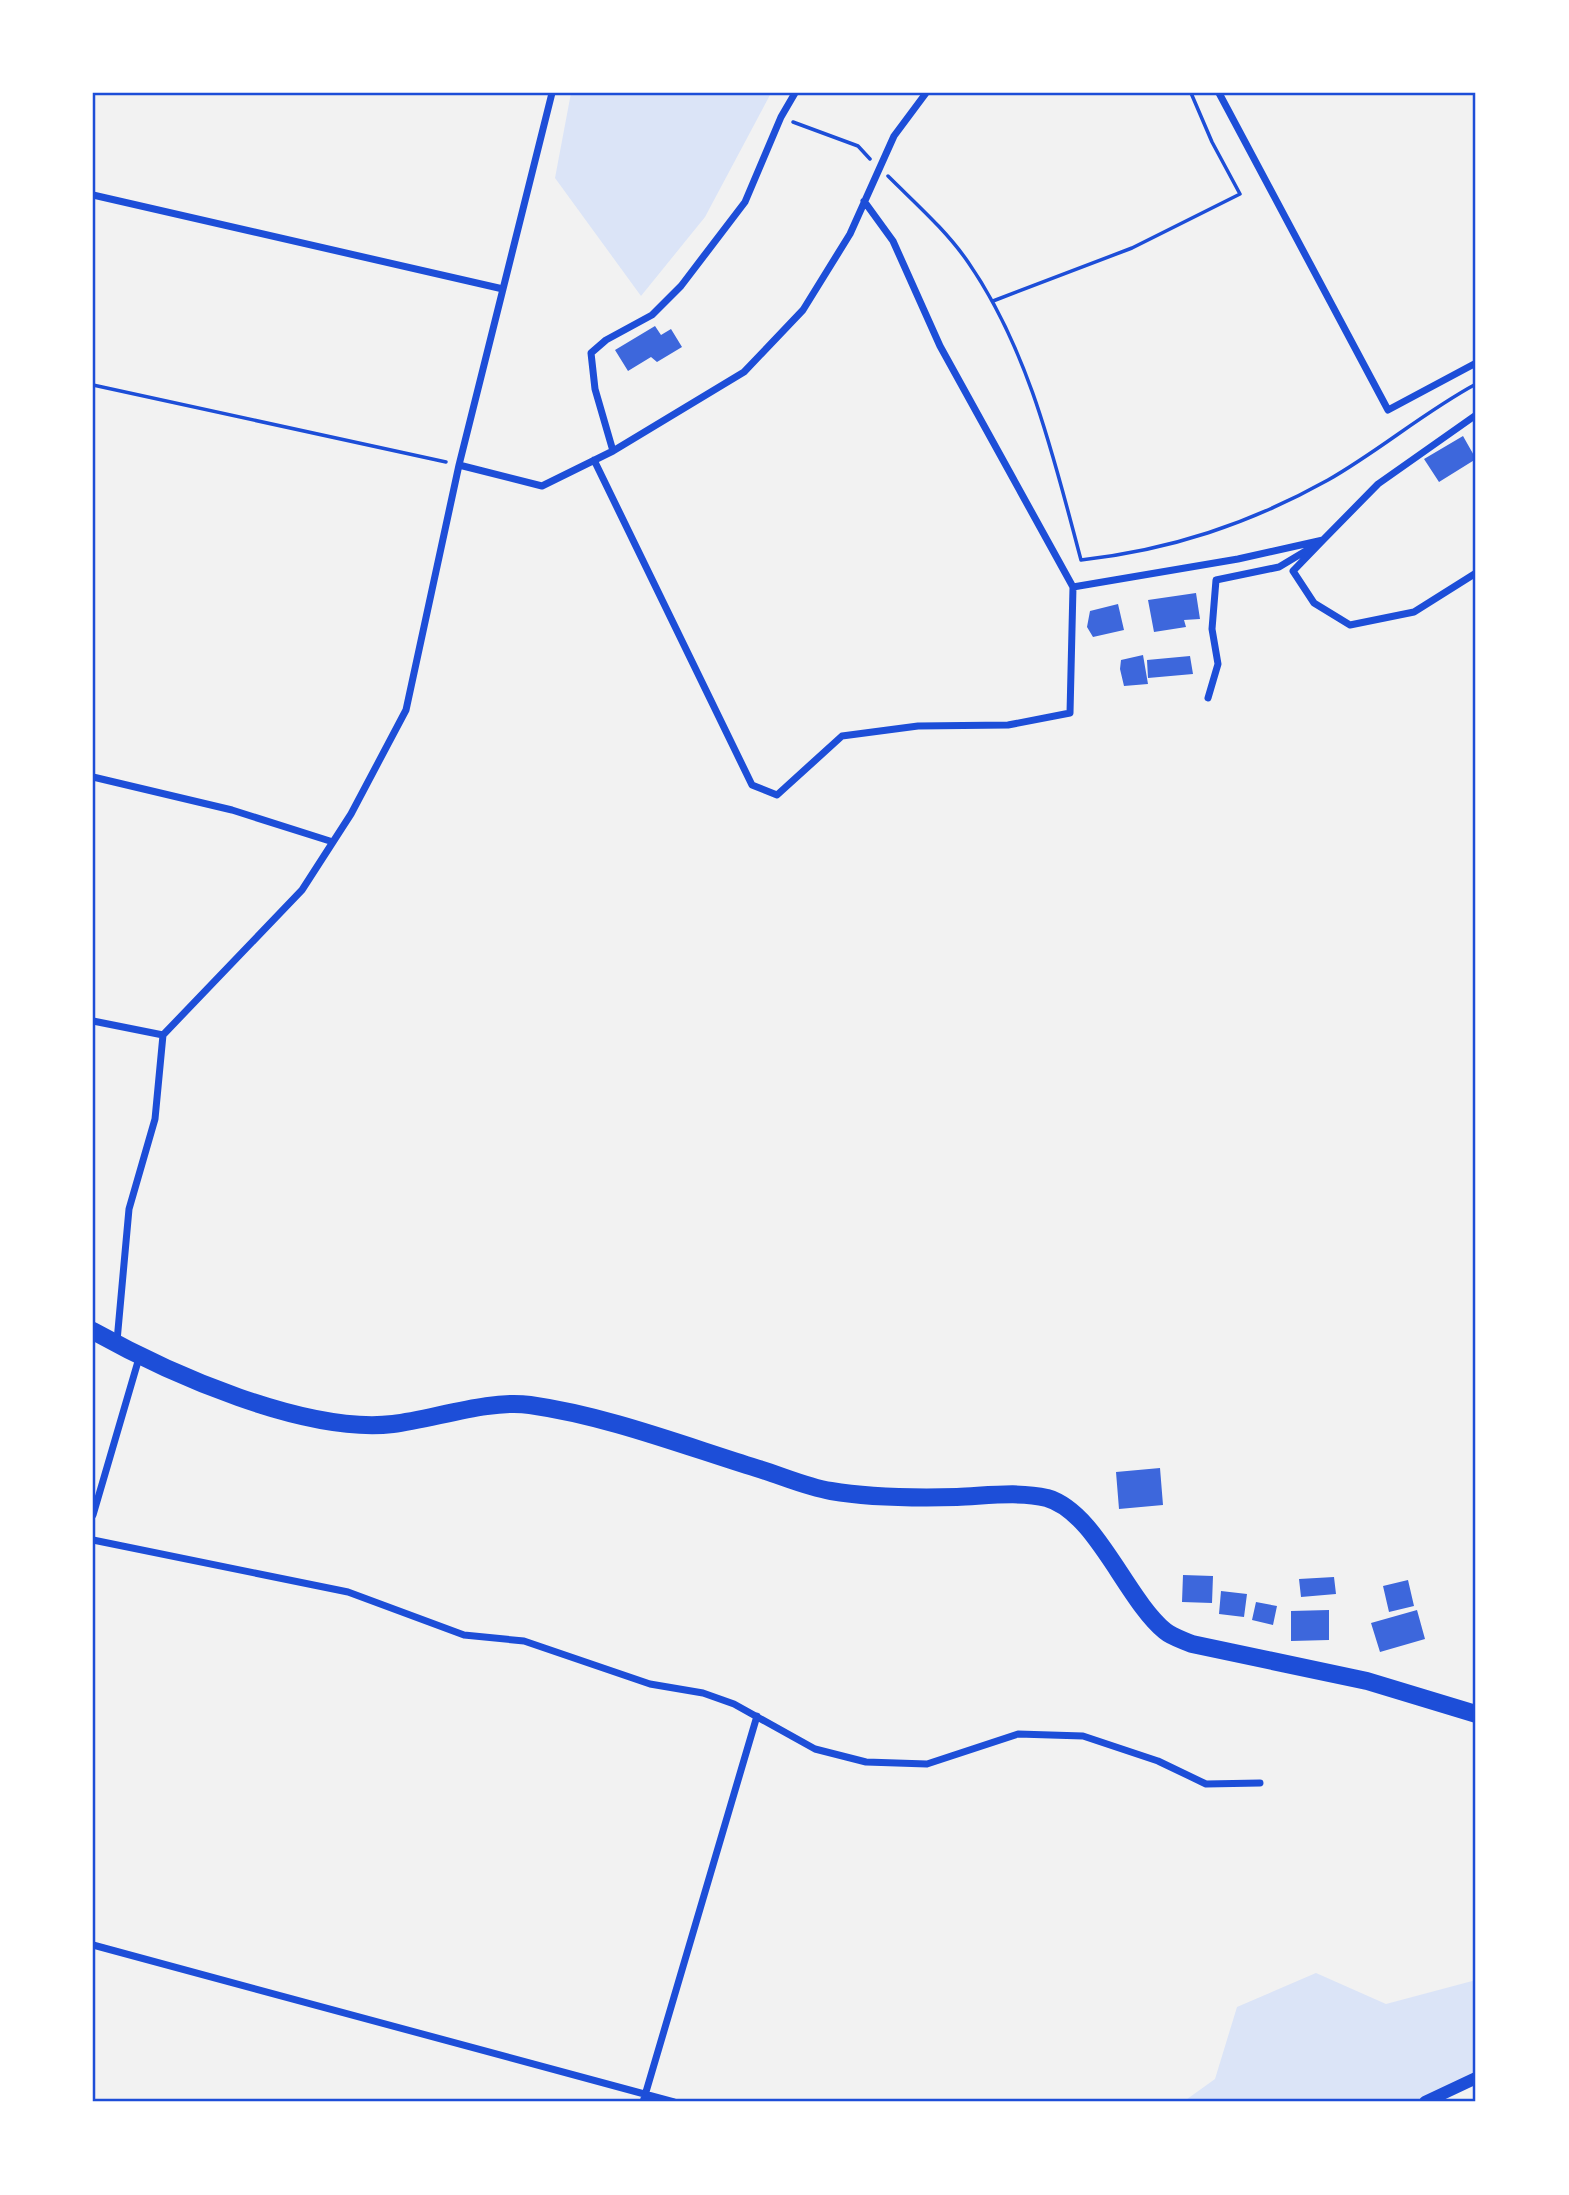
<svg xmlns="http://www.w3.org/2000/svg" width="1569" height="2195" font-family="Raleway,sans-serif">
	<rect width="100%" height="100%" fill="#f2f2f2"/>
	<path fill="#dbe4f7" d="M571,93H771L705,217L641,296L555,178Z
		M1316,1973L1386,2004L1476,1980V2070L1434,2102H1183L1215,2079L1237,2007Z"/>
	<path fill="#3d67dc" d="M655,326L661,335L671,329L682,347L657,362L651,357L628,371L615,350Z
		M1463,436L1476,459L1439,482L1424,459Z
		M1196,593L1200,619L1184,620L1186,627L1154,632L1148,600Z
		M1118,604L1124,630L1093,637L1087,627L1090,611Z
		M1143,655L1148,684L1124,686L1120,669L1121,660Z
		M1190,656L1193,674L1148,678L1147,660Z
		M1160,1468L1163,1505L1119,1509L1116,1472Z
		M1183,1575L1213,1576L1212,1603L1182,1602Z
		M1334,1577L1336,1594L1301,1597L1299,1579Z
		M1408,1580L1414,1606L1389,1612L1383,1586Z
		M1221,1591L1247,1594L1244,1617L1219,1614Z
		M1256,1602L1277,1606L1273,1625L1252,1620Z
		M1329,1610V1640L1291,1641V1611Z
		M1417,1610L1425,1639L1380,1652L1371,1623Z"/>
	<g fill="none" stroke-linecap="round" stroke-linejoin="round">
		<path stroke="#1d4ed8" stroke-width="3.5" d="M793,122L858,146L870,159
			M888,176C915,203 946,230 968,262C1029,350 1054,459 1081,560C1170,550 1249,524 1328,480C1379,451 1424,412 1476,384
			M993,301L1132,248L1240,194L1212,142L1191,93
			M93,385L446,462"/>
		<path stroke="#1d4ed8" stroke-width="7" d="M1219,93L1388,410L1476,363
			M93,195L503,289
			M613,451L744,372L803,310L850,234L894,136L926,93
			M594,460L752,785L777,795L842,736L918,726L1008,725L1070,713L1073,587L940,346L893,241L864,201
			M459,465L542,486L613,451L595,389L591,353L606,340L652,315L681,286L745,202L781,117L795,93
			M1323,540L1293,571L1314,603L1350,625L1414,612L1476,573
			M1073,587L1238,559L1323,540L1378,484L1476,415
			M1208,698L1218,664L1212,629L1216,580L1279,567L1314,546
			M93,777L232,810L333,842
			M93,1021L163,1035
			M117,1341L129,1209L155,1119L163,1035L302,890L351,814L406,710L459,465L552,93
			M93,1515L139,1358
			M93,1540L348,1592L464,1635L524,1641L650,1684L703,1693L734,1704L815,1749L866,1762L927,1764L1018,1734L1083,1736L1158,1761L1206,1784L1260,1783
			M93,1945L674,2102
			M643,2102L757,1716"/>
		<path stroke="#1d4ed8" stroke-width="12" d="M1425,2102L1476,2078"/>
		<path stroke="#1d4ed8" stroke-width="18" d="M93,1331C170,1374 305,1434 393,1424C434,1419 490,1399 530,1405C607,1416 682,1445 756,1468C780,1475 806,1487 831,1491C871,1498 916,1498 957,1497C985,1496 1019,1491 1047,1498C1096,1512 1126,1599 1165,1631C1172,1637 1183,1640 1192,1644L1367,1681L1476,1714"/>
	</g>
	<rect width="1569" height="2195" fill="none" stroke="#ffffff" stroke-width="189"/>
	<rect x="94" y="94" width="1380" height="2006" fill="none" stroke="#1d4ed8" stroke-width="2.5"/>
</svg>
